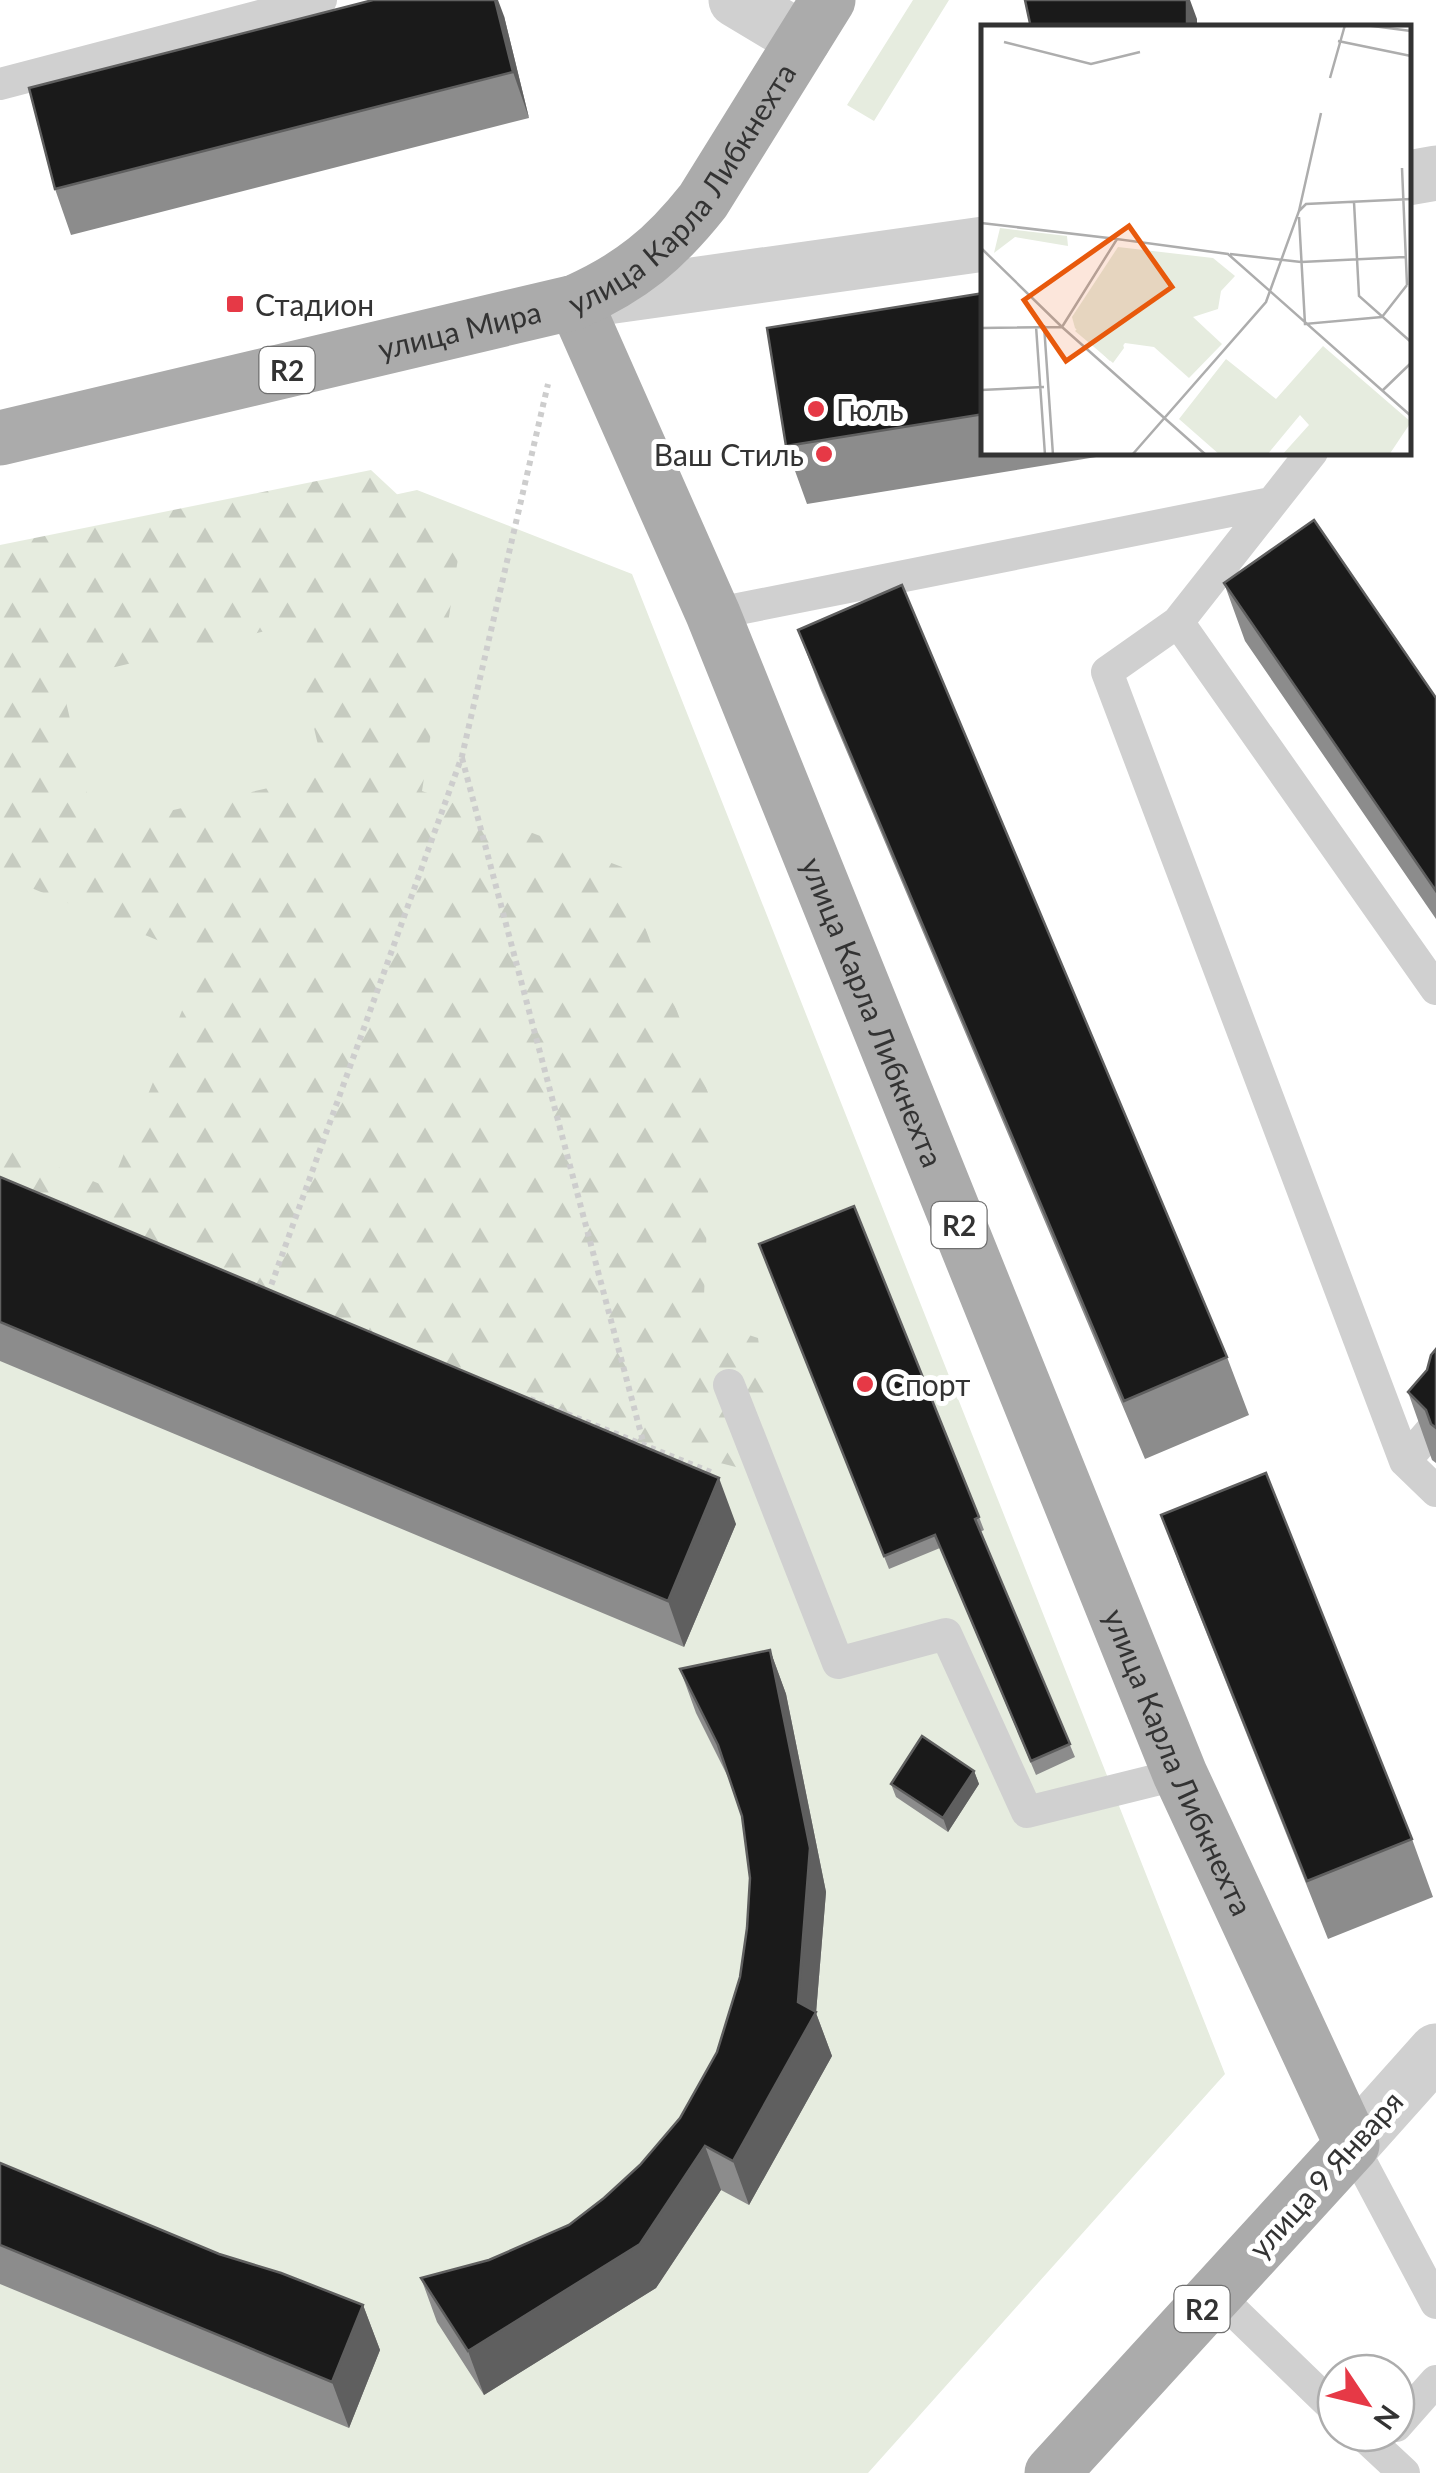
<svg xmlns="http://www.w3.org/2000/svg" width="1436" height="2473" font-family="Lato,sans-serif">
	<defs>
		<pattern id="forest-firs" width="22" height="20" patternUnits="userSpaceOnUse" patternTransform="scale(2.5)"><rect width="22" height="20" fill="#e6ecdf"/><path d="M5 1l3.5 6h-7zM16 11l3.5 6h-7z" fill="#c6cbc0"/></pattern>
	</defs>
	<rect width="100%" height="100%" fill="#fff"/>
	<path fill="#e6ecdf" d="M913,0H949L874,121L847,105Z
		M417,490L632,574L1225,2074L868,2473H0V580Z"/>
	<path fill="url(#forest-firs)" fill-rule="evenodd" d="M371,470L459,552L422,791L622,867L712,1103L703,1320L758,1338L773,1447L736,1467L546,1419L0,1198V1144L110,1188L203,959L0,875V545ZM290,625L325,775L95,828L61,680Z"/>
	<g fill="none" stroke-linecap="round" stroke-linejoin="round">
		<path stroke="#cdcdcd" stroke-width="6" stroke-dasharray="5 5" stroke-linecap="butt" d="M462,758L644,1445
			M268,1294L462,756L548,384
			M530,1399L713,1473"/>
		<path stroke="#d0d0d0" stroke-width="32" d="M0,84L321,0
			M1312,452L1178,622L1107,672L1405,1461
			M713,614L1271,503
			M1178,622L1436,989
			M729,1385L838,1663L946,1634L1027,1812L1180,1774
			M1436,1425L1405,1461L1436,1491
			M1352,2145L1436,2303
			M1216,2294L1336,2410
			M1396,2426L1436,2381
			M1361,2433L1404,2473"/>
		<path stroke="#d0d0d0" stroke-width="55" d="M1408,178L1436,173
			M578,301L984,244"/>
		<path stroke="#d0d0d0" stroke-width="55" d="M736,0L803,40
			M1352,2145L1436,2051"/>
		<g stroke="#ababab" stroke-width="55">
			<path id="s1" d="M575,302L713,614L1180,1774L1352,2145L1052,2473"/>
			<path id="s2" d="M0,438L575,302C631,277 665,249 703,201L828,0"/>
		</g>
	</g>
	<path fill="#8c8c8c" d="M504,16L529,118L71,235L55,189Z
		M984,293V452H1127L807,504L786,446Z
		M1224,583L1436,698V919L1245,641Z
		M798,630L1227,1357L1249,1415L1145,1459L820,688Z
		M0,1177L736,1524L684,1647L0,1361Z
		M759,1244L979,1517L984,1530L980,1532L1075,1757L1036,1775L940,1548L889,1569Z
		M1436,1349V1463L1432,1460L1408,1392L1427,1370Z
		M1161,1515L1412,1839L1433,1897L1328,1939L1183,1574Z
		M770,1650L786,1694L826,1892L816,2013L832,2056L749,2205L721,2190L656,2288L484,2395L437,2322L421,2278L489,2260L569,2225L604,2198L640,2165L680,2118L717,2052L740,1977L747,1928L750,1878L742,1816L730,1781L696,1713L680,1669Z
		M974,1771L979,1784L948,1832L896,1797L891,1784Z
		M0,2163L219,2254L363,2305L380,2350L349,2428L0,2284Z"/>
	<path fill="#5f5f5f" d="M495,0H498L504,16L529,118L513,72Z
		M1187,0H1190L1197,19V28H1187Z
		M719,1478L736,1524L684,1647L668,1601Z
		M770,1650L786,1694L826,1892L816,2013L832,2056L749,2205L733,2161Z
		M974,1771L979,1784L948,1832L943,1818Z
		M705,2146L721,2190L656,2288L484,2395L468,2351Z
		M363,2305L380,2350L349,2428L332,2382Z"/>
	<path fill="#1a1a1a" stroke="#5f5f5f" stroke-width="2.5" d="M373,0H495L513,72L55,189L29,88Z
		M1025,0H1187V28H1031Z
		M984,293V414L786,446L767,328Z
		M1314,520L1436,698V891L1224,583Z
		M902,585L1227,1357L1124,1401L798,630Z
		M0,1177L719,1478L668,1601L0,1322Z
		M854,1206L979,1517L975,1519L1070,1744L1031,1761L935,1535L884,1556L759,1244Z
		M1436,1349V1428L1431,1424L1426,1410L1408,1392L1427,1370L1431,1355Z
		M1266,1473L1412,1839L1307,1881L1161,1515Z
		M770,1650L810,1848L798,2002L816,2012L733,2161L705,2146L640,2244L468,2351L421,2278L489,2260L569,2225L604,2198L640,2165L680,2118L717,2052L740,1977L747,1928L750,1878L742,1816L718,1745L680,1669Z
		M922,1736L974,1771L943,1818L891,1784Z
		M0,2163L219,2254L281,2273L363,2305L332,2382L0,2245Z"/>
	<g fill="#e63946" stroke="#fff" stroke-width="4">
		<rect x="225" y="294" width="20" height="20" rx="5"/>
		<circle cx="816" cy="409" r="10"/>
		<circle cx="824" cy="454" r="10"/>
		<circle cx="865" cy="1384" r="10"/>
	</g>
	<g text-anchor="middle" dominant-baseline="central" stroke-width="10" stroke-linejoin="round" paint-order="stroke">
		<g fill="#fff" stroke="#707070" stroke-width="2.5">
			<rect x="259.5" y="347" width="55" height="46" rx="8"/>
			<rect x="931.5" y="1202" width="55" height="46" rx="8"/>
			<rect x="1174.5" y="2286" width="55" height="46" rx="8"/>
		</g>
		<g font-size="28" font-weight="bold" fill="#333">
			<text x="287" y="370">R2</text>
			<text x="959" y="1225">R2</text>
			<text x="1202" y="2309">R2</text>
		</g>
		<g font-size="30" fill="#333" stroke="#fff">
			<text stroke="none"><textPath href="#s2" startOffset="750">улица Карла Либкнехта</textPath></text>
			<text stroke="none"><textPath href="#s2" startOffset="472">улица Мира</textPath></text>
			<text stroke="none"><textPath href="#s1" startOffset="770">улица Карла Либкнехта</textPath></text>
			<text stroke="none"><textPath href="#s1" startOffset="1580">улица Карла Либкнехта</textPath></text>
			<text transform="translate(1325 2174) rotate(-48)">улица 9 Января</text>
		</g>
		<g font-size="30" fill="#333" stroke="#fff" text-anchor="start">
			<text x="255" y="304">Стадион</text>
			<text x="836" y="409">Гюль</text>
			<text x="804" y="454" text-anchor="end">Ваш Стиль</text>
			<text x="885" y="1384">Спорт</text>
		</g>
	</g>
	<g transform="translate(981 25)">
		<rect width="430" height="430" fill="#fff"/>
		<path d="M137,222L232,233L254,251L240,266L237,284L212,292L241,319L208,353L173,322L144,318L129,336L94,303L91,292Z" fill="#e6ecdf"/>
		<path d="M19,203L86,211L87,221L34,212L13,228ZM126,261L143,323L132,338L94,306L106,294L111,273Z" fill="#e6ecdf"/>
		<path d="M342,321L430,397L408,430H301L328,400L319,390L286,430H239L198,394L245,334L295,374Z" fill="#e6ecdf"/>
		<path fill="none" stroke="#adadad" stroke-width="2.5" d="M384,0L430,6M357,16L430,31M23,17L110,39L159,27M349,53L364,0M421,143L426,260M373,177L378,271L430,317M318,186L325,179L430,174M318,192L324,299L401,292M0,198L136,214M0,223L81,302M249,229L320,237L424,232M401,292L426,260M63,300L72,430M55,301L64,430M81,302L136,214L247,229L430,391M81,302L225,430M0,303L81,302M0,365L63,362M401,366L430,338M151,430L285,277L318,186L340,88"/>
		<path fill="#e8590c" fill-opacity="0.15" stroke="#e8590c" stroke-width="5" d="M148,201L191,262L85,336L43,275Z"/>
		<rect width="430" height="430" fill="none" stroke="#333" stroke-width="5"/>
	</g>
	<g transform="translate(1366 2403) rotate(125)"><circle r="48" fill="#ffffff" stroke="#adadad" stroke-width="2.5"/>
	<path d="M0-8L18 38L0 25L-18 38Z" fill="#e63946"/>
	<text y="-15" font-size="28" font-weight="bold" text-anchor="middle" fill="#333333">N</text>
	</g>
</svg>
